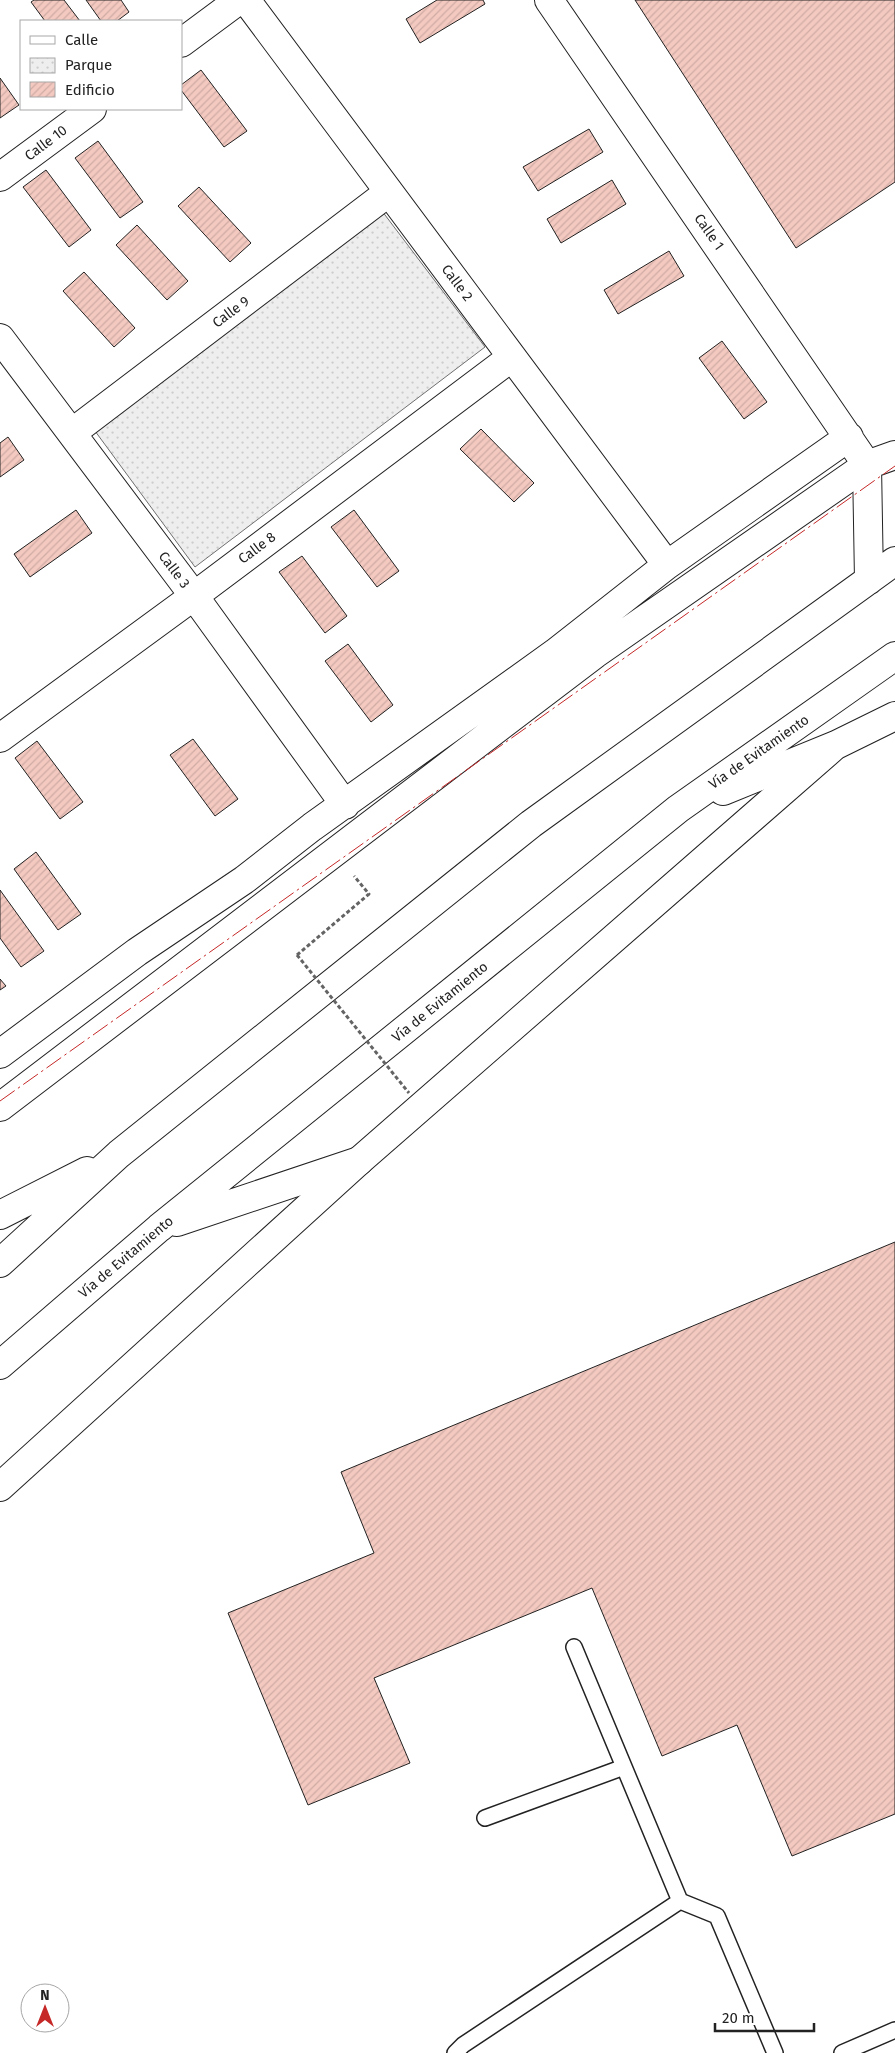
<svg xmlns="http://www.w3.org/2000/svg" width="895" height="2053" font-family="'Fira Sans',sans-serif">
	<defs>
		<pattern id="park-dots" width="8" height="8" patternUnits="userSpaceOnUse" patternTransform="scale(1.25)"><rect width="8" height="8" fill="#eee"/><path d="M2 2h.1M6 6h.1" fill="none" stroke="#ccc" stroke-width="1.8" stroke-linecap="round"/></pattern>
		<pattern id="building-hatch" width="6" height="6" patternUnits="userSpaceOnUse" patternTransform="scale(1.25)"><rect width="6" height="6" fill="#f3c9c0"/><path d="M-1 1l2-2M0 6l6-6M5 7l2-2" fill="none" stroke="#d0aca5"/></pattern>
	</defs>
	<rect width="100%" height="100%" fill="#fff"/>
	<path fill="url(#park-dots)" stroke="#6f6f6f" d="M382,211L485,347L195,567L95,431Z"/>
	<path fill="url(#building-hatch)" stroke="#222" d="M34,0H64L80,21H45L31,2Z
		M86,0H121L129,12L117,21H101Z
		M437,0H483L485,4L420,43L406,19Z
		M635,0H895V182L796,248Z
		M201,70L247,131L224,147L181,90V85Z
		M0,78L19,105L0,118Z
		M589,129L603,152L538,191L523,167Z
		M98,141L143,202L120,218L75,158Z
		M46,170L91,230L69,247L23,187Z
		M612,180L626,204L561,243L547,219Z
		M199,187L251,243L230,262L178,206Z
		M137,225L188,281L167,300L116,245Z
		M669,251L684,276L618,314L604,290Z
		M84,272L135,328L114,347L63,291Z
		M722,341L767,402L744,419L699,358Z
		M481,429L534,483L514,502L460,449Z
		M8,437L24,460L0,477V443Z
		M76,510L92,533L30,577L14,554Z
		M354,510L399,571L377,587L331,527Z
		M302,556L347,616L325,633L279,572Z
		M348,644L393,705L371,722L325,661Z
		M193,739L238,799L215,816L170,755Z
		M37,741L83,802L60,819L15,758Z
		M36,852L81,914L58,930L14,869Z
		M0,890L44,951L21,967L0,938Z
		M0,979L6,986L0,990Z
		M895,1242V1814L792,1856L737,1725L662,1756L592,1588L374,1678L410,1763L308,1805L228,1613L374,1553L341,1472Z"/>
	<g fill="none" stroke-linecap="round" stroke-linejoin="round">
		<g stroke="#222" stroke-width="18">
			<path id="service" d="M574,1647L680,1901L717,1916L775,2053
				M485,1818L624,1767
				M455,2053L463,2045L680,1901
				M842,2053L895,2030"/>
		</g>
		<g stroke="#222" stroke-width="30">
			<path id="minor" d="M246,0L667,565
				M181,43L239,0
				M0,177L92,109
				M0,338L194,596L345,805
				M73,432L389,192
				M0,738L194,596L512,357
				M0,1054L137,952L244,880L312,827L555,653L667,565L849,437
				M0,1107L595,654L867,465L549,0
				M0,1487L359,1161L831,749"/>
		</g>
		<g stroke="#222" stroke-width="30">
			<path id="motorway" d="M869,580L867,465L895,455
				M723,791L836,745L895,716
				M0,1215L87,1171
				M177,1222L359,1161
				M0,1263L119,1154L531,824L895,561
				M0,1365L159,1228L678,809L895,656"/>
		</g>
		<path stroke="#646464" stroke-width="3" stroke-dasharray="4 2.5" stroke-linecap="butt" d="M297,955L369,894L354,876"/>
		<use href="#service" stroke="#fff" stroke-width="15"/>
		<use href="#minor" stroke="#fff" stroke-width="28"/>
		<use href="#motorway" stroke="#fff" stroke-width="28"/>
		<path stroke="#646464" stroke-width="3" stroke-dasharray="4 2.5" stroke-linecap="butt" d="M297,955L409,1093"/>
		<path stroke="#c62828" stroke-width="1" stroke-dasharray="18 4 2.5 4" stroke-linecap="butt" d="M0,1101L895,466"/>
	</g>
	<g text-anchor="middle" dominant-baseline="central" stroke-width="4" stroke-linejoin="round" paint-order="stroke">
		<g font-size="14" fill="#222" stroke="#fff">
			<text transform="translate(46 143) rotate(-37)">Calle 10</text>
			<text transform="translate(709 232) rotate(55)">Calle 1</text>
			<text transform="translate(457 283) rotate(53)">Calle 2</text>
			<text transform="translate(231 312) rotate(-37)">Calle 9</text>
			<text transform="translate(257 548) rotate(-37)">Calle 8</text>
			<text transform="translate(174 570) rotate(53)">Calle 3</text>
			<text transform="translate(759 752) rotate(-35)">Vía de Evitamiento</text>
			<text transform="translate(440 1002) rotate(-39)">Vía de Evitamiento</text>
			<text transform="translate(126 1257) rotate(-40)">Vía de Evitamiento</text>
		</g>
	</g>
	<rect x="20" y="20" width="162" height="90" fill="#ffffff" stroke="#a7a7a7"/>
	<rect x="30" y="36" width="25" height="8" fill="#ffffff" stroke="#a7a7a7"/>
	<text x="65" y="45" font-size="15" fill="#222222">Calle</text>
	<rect x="30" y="58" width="25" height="15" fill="url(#park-dots)" stroke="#a7a7a7"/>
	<text x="65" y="70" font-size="15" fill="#222222">Parque</text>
	<rect x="30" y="82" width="25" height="15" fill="url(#building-hatch)" stroke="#a7a7a7"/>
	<text x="65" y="95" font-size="15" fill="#222222">Edificio</text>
	<g transform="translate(45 2008)"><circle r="24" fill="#ffffff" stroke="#a7a7a7"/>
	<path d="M0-4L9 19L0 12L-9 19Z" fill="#c62828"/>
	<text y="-8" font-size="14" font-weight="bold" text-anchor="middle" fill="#222222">N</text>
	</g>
	<path d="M715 2023v8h99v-8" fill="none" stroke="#222222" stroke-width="2.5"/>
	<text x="722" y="2023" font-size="15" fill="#222222" stroke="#ffffff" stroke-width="4" paint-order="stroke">20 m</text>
</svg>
